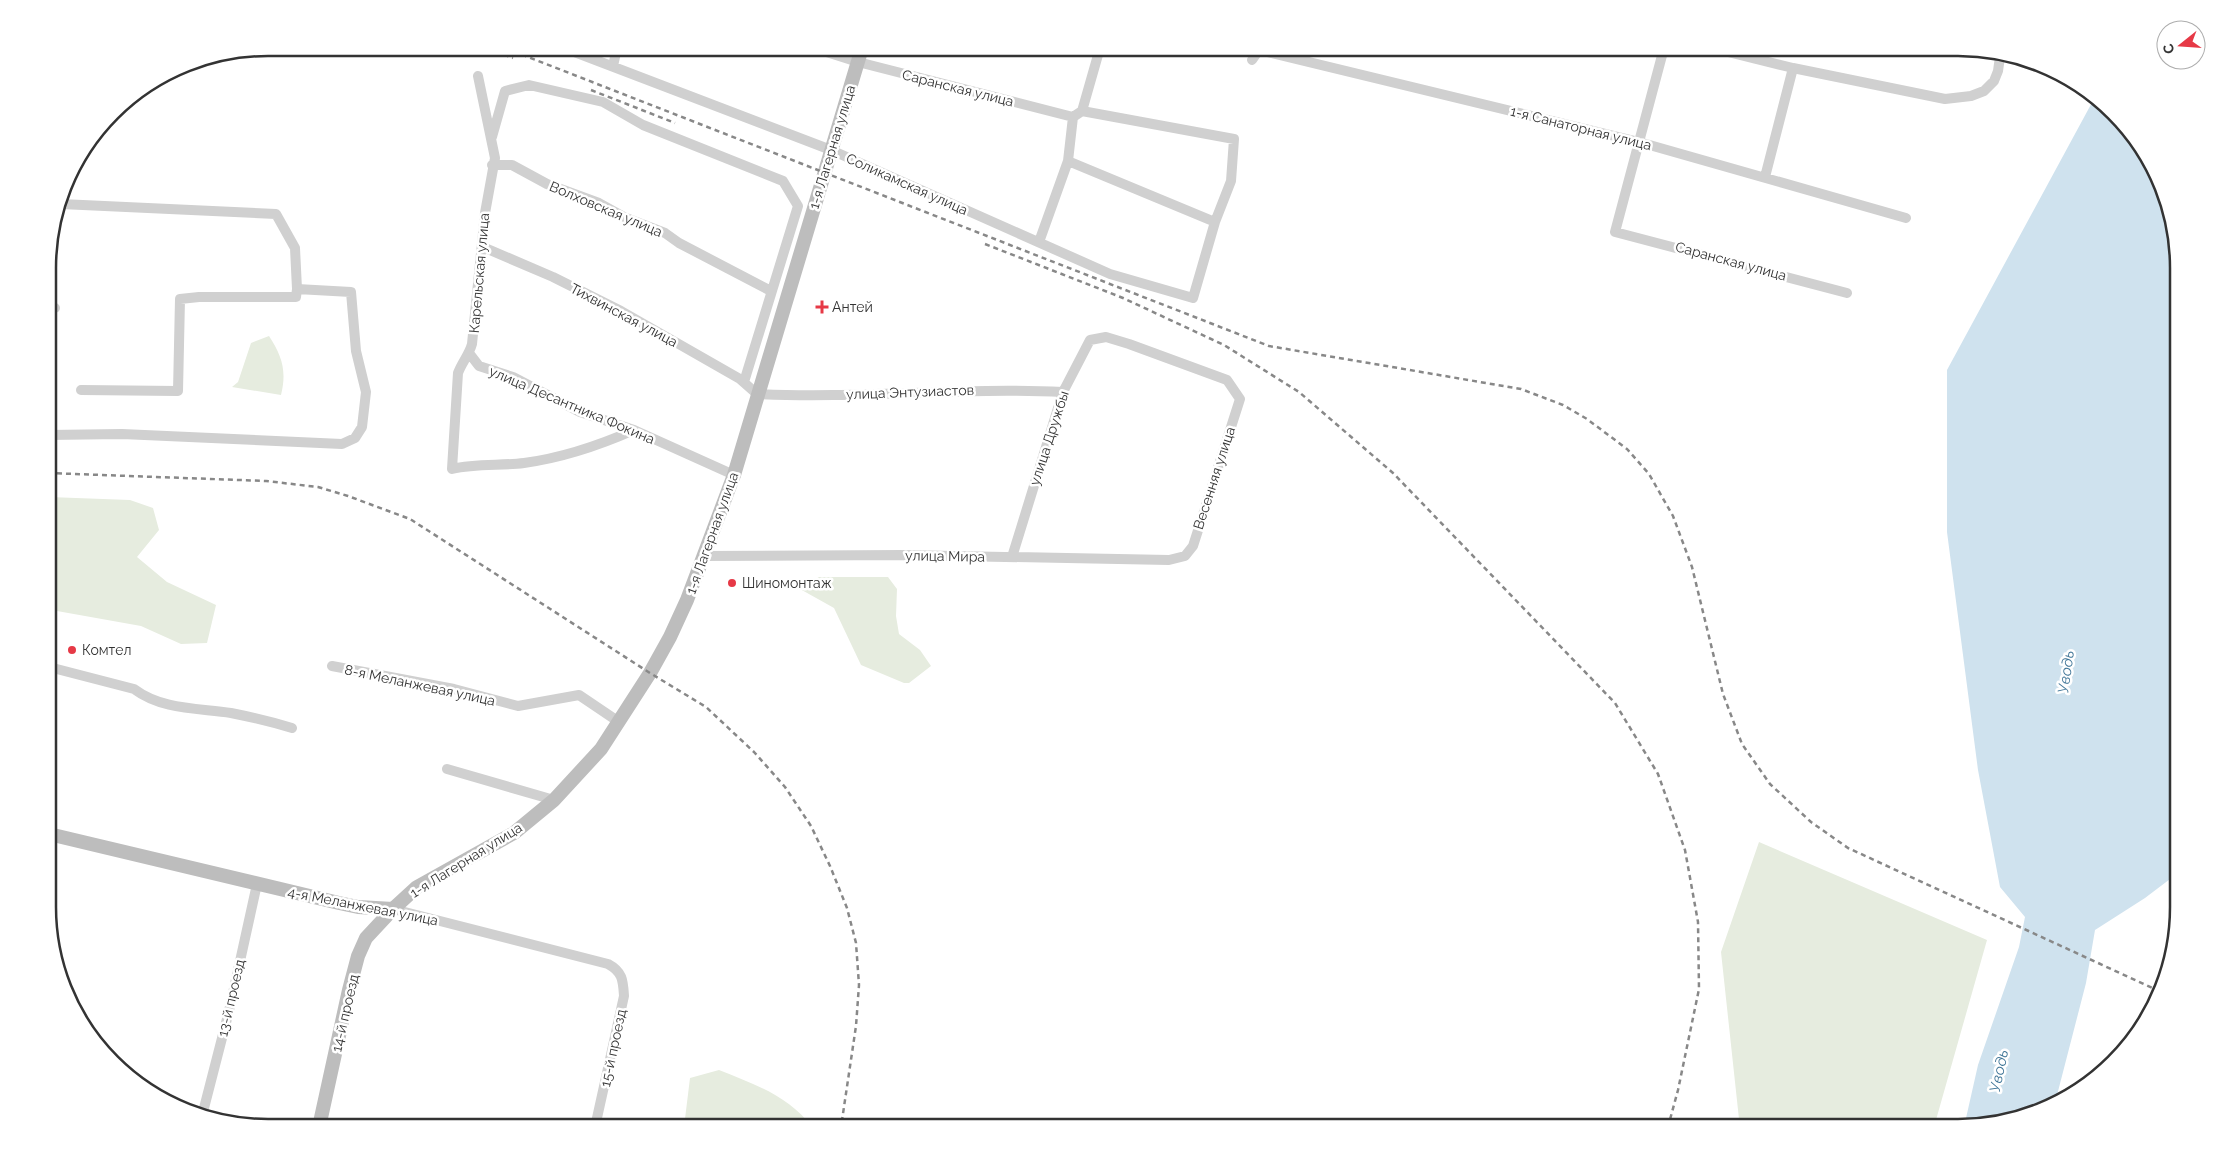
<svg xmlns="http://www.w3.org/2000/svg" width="2226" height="1175" font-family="Raleway,sans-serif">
	<rect width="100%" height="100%" fill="#fff"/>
	<path fill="#e6ecdf" d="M269,336C282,356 287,371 281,395L232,387L238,382L251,343Z
		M49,497L130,500L153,508L159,530L137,557L167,582L216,605L207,643L181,644L141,626L57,611L49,604Z
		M819,577H888L897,589L896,616L899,634L920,650L931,666L909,683H904L861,665L834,608L800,589Z
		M1759,842L1987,940L1934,1127H1736L1739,1119L1721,952Z
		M719,1070C754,1084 789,1096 812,1127H684L690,1078Z"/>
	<path fill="#cfe2ee" d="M2095,97L2103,103L2141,146L2177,240L2178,873L2145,898L2095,930L2086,983L2055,1103L2028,1116L1964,1127L1978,1065L2019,947L2025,917L2000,887L1978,770L1947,532V370Z"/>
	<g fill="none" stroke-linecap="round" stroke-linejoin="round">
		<path stroke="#d0d0d0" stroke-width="10" d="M564,48L831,150L1110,274L1193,298L1215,222L1231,181L1234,139L1082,111
			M814,48L858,62L1073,117
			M1664,48L1615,232L1847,293
			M1712,48L1793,68L1945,99L1971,96L1984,91L1994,81L1998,71L2000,57
			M1252,60L1259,50L1639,142L1906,218
			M613,66L617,48
			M478,76L495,158L485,213L472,344C469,355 462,362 458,373L452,469C476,463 500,466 524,463C561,458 600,445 634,430
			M492,137L505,91L529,85L603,102L643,125L783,181L798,206L744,382
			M1068,161L1215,222
			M492,165H512L547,184L599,203L626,218L665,233L679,243L771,291
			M1765,177L1793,68
			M1039,242L1068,161L1073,117L1082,111L1100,48
			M483,247L553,277L621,311L740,379L757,394C859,399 961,387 1063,392
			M48,308H55
			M469,353L479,366L513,377L580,412L634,430L734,475
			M81,390L178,391L180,299L199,297H296L297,289
			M48,435L122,434L342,444L355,438L362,427L366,392L356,351L351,292L297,289L295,248L276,214L61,204
			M704,556L903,555L1169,560L1185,556L1193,546L1240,399L1227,380L1129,344L1106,337L1090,340L1063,392L1012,557
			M332,666L454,689L518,706L579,695L619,722
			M49,667L134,689C162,710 198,708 231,713C251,717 272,722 292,728
			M447,769L554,800
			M393,909L608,964C623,972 623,981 624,996L595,1127
			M203,1112L229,1011L257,884"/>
		<path stroke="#bdbdbd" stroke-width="14" d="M1253,48L1259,50L1260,48
			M49,834L339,903L358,907L393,909
			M319,1127L349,990L358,956L366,938L393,909L417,887L514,833L554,800L601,749L650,673L670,637L687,600L734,475L862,48"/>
		<path stroke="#888" stroke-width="2.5" stroke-dasharray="5 4" stroke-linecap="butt" d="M487,48L513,58
			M505,48L1269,346L1521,389L1563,405L1587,419L1627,449L1649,474L1673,516L1692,567L1723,694L1742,744L1770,784L1811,822L1848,848L2159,991
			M591,90L675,123
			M985,244L1123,298L1224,345L1299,392L1393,473L1615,703L1658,774L1685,850L1698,922L1699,989L1678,1090L1668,1127
			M48,473L266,481L318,487L348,496L410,519L650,673L706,707L754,752L785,787L811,826L830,866L847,908L856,943L859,985L856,1026L841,1127"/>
	</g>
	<g fill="#e63946" stroke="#fff" stroke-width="2">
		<path d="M819.5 299.5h5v5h5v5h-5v5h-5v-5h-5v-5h5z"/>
		<circle cx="732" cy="583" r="5"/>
		<circle cx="72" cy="650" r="5"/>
	</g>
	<g text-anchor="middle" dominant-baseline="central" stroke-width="5" stroke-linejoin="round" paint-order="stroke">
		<g font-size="14" fill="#333" stroke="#fff">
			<text transform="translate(958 88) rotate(14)">Саранская улица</text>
			<text transform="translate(1581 128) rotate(14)">1-я Санаторная улица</text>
			<text transform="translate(832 147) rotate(-73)">1-я Лагерная улица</text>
			<text transform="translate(907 184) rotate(24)">Соликамская улица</text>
			<text transform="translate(606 209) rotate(23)">Волховская улица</text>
			<text transform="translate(1731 261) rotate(15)">Саранская улица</text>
			<text transform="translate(479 273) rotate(-85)">Карельская улица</text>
			<text transform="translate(624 315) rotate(28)">Тихвинская улица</text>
			<text transform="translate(910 392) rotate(-2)">улица Энтузиастов</text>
			<text transform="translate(572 405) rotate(23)">улица Десантника Фокина</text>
			<text transform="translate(1049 438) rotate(-72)">улица Дружбы</text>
			<text transform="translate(1214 478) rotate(-72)">Весенняя улица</text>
			<text transform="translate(712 533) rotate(-70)">1-я Лагерная улица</text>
			<text transform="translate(945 556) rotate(1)">улица Мира</text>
			<text transform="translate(420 685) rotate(12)">8-я Меланжевая улица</text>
			<text transform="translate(466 860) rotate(-32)">1-я Лагерная улица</text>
			<text transform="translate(363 906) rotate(11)">4-я Меланжевая улица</text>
			<text transform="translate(231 998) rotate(-77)">13-й проезд</text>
			<text transform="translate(345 1013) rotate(-77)">14-й проезд</text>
			<text transform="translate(613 1048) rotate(-78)">15-й проезд</text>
		</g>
		<g font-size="14" fill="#333" stroke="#fff" text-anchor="start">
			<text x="832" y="307">Антей</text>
			<text x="742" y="583">Шиномонтаж</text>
			<text x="82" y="650">Комтел</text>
		</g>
		<g font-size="15" font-style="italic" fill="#3f7597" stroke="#fff">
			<text transform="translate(2066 672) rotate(-82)">Уводь</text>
			<text transform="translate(1999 1071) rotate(-78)">Уводь</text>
		</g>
	</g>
	<path d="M0 0H2226V1175H0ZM268 56H1958A212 212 0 0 1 2170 268V907A212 212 0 0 1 1958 1119H268A212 212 0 0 1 56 907V268A212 212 0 0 1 268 56Z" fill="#fff" fill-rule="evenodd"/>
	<path fill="none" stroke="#333" stroke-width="2.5" d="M268 56H1958A212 212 0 0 1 2170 268V907A212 212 0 0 1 1958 1119H268A212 212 0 0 1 56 907V268A212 212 0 0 1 268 56Z"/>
	<g transform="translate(2181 45) rotate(253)"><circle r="24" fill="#ffffff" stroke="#adadad"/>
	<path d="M0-4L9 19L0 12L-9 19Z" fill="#e63946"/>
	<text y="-8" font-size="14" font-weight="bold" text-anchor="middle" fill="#333333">С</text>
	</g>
</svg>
